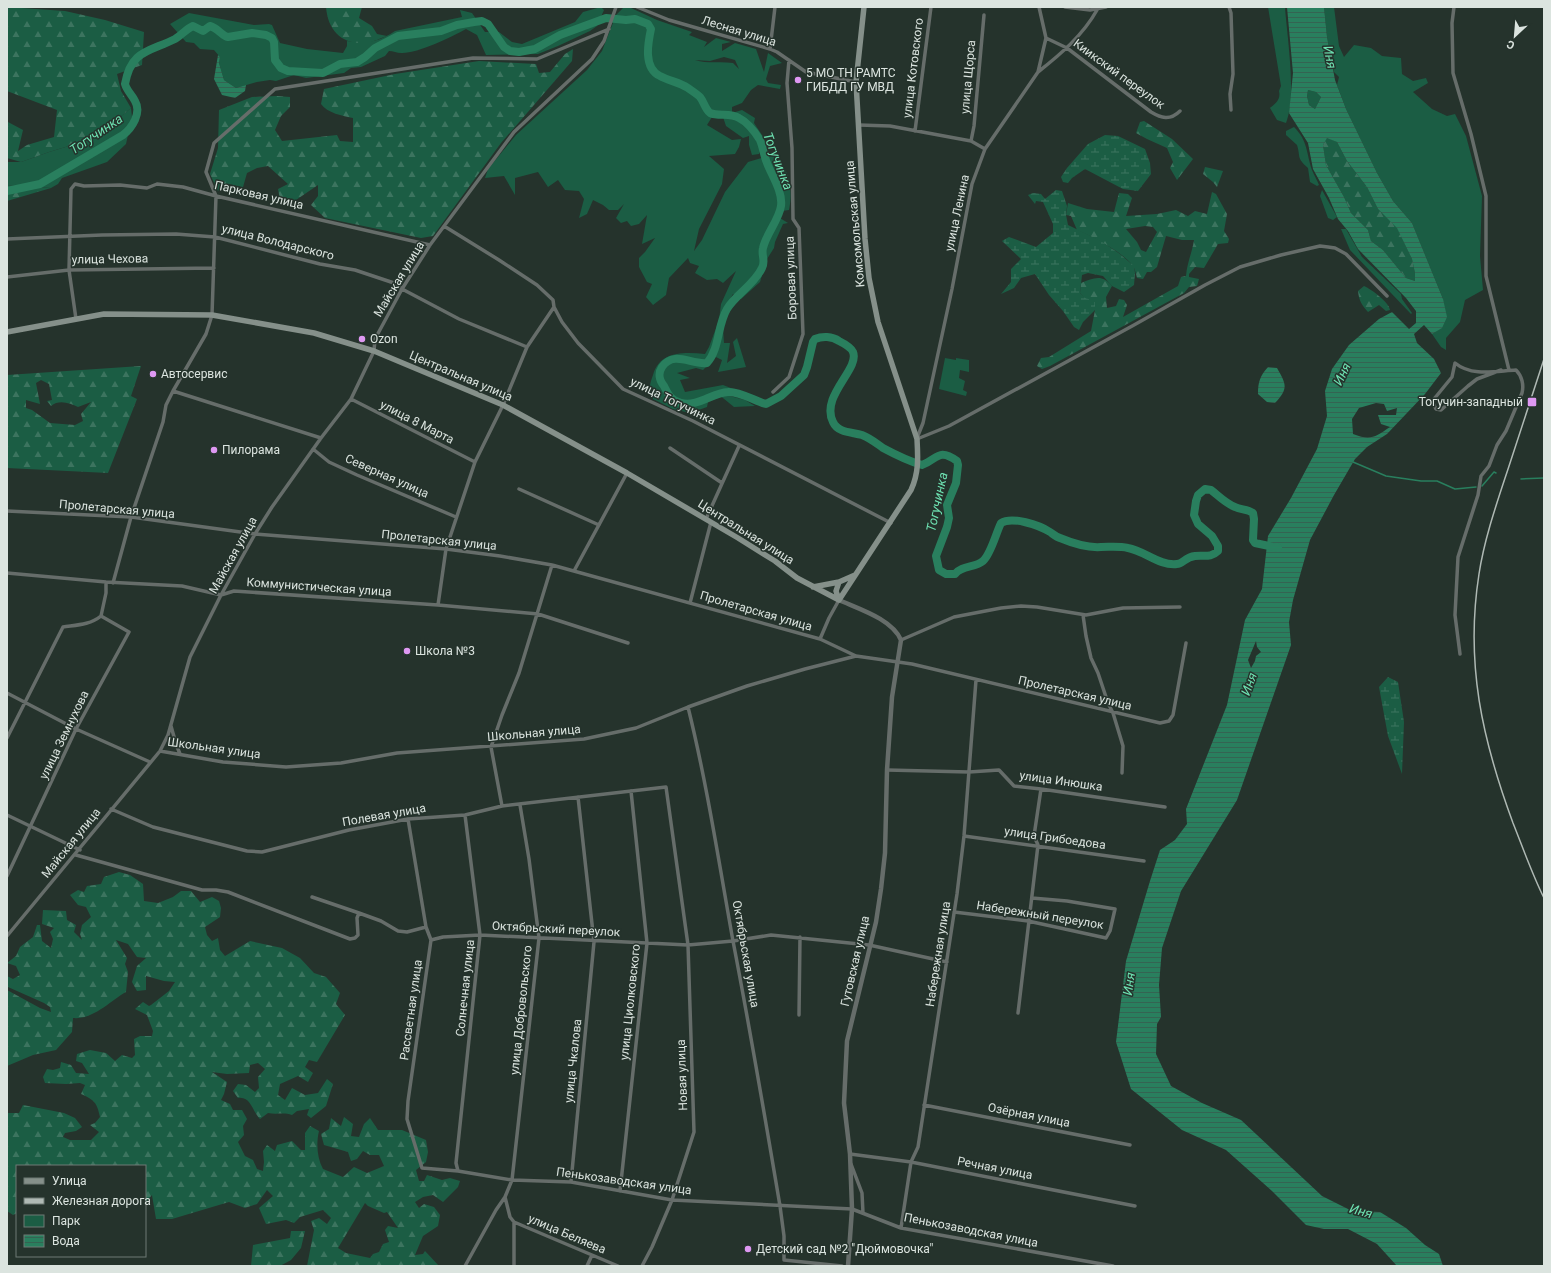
<svg xmlns="http://www.w3.org/2000/svg" width="1551" height="1273" font-family="Roboto,sans-serif">
	<defs>
		<pattern id="forest-firs" width="22" height="20" patternUnits="userSpaceOnUse"><rect width="22" height="20" fill="#1b5d44"/><path d="M5 1l3.5 6h-7zM16 11l3.5 6h-7z" fill="#3c745f"/></pattern>
		<pattern id="wetland-marsh" width="20" height="14" patternUnits="userSpaceOnUse"><rect width="20" height="14" fill="#1b5d44"/><path d="M1 5h8M5 5V1M11 12h8M15 12V8" fill="none" stroke="#3c745f"/></pattern>
		<pattern id="water-rules" width="6" height="5" patternUnits="userSpaceOnUse"><rect width="6" height="5" fill="#297f5e"/><path d="M0 2.5h6" fill="none" stroke="#346452"/></pattern>
	</defs>
	<rect width="100%" height="100%" fill="#25332c"/>
	<path fill="#1b5d44" fill-rule="evenodd" d="M601,7L604,10L597,26L590,31L558,46L538,54L486,55L477,35L466,29C452,37 416,54 401,53C397,53 393,51 389,51L385,56L361,67L351,68L344,73L306,78L294,75L276,81L270,80L257,82L236,88L224,80L219,63L220,57L214,50L200,49L194,43L186,42L170,24L189,13L254,25L269,24L272,25L280,43L307,49L343,53L347,46V41C367,43 377,43 395,31L462,17L460,10L472,13L485,32H499L512,42L522,44L575,22L583,12Z
		M1268,7H1285C1287,37 1297,96 1286,123L1277,120L1270,108C1276,103 1281,99 1279,91L1281,86Z
		M1324,7H1334L1339,46L1344,57L1354,45L1371,48L1382,56L1401,58L1402,74L1413,81L1426,78L1428,83L1413,92L1432,109L1447,116L1455,114L1466,136L1482,196L1480,256L1483,290L1465,300L1460,322L1446,338V350L1441,347L1432,334L1441,328L1443,299L1412,223L1393,201L1377,173L1346,109L1337,85L1339,77L1334,72L1327,37Z
		M623,8H631L657,20L692,32L689,35L707,42L704,47L716,38L731,42L722,44V51L735,43L756,49L764,72L768,53L782,63L770,66L766,79L768,83L781,85L780,89L758,85L751,90L742,103L732,107V113L742,110L755,118L754,123L764,138L759,154L752,155L749,145V136L743,138L726,126L723,117H712L707,125L732,140L741,139L739,147L735,154L709,156L724,169L722,184L699,229L694,251L702,240L725,192L748,162L772,155C776,159 780,162 783,166C791,177 792,197 789,210L782,211L780,218L788,223L783,224L775,242L774,248L767,259L760,282L741,299L733,294L722,313L724,343H730L727,363L736,356L733,342L737,338L746,367L718,372L722,360L716,357L703,370L696,368L677,373L690,378L680,380L685,392L723,385L736,390L723,391L726,395L745,400L755,406L734,407L718,394L708,402L707,407L690,413L673,409L653,399C649,388 649,386 653,375C660,351 683,352 705,354L709,347L719,320L721,304L736,271L723,283L717,279L707,280L695,273L699,266L690,263L688,258L669,278L666,295L653,305L646,297L652,284L647,282L639,267V258L645,252L655,238L642,244L647,215L639,224L631,226L627,221L621,223L616,218L624,204L618,210H609L603,205L593,200L587,214L579,218L584,199L579,191L565,190L558,180L548,187L538,172L515,178V195L504,176L485,178L488,169L516,135L587,70L602,51L616,15ZM724,57L735,60L739,69L733,63C720,61 708,64 695,60L710,61Z
		M1308,90L1316,92L1321,97L1315,109L1309,105L1307,96Z
		M131,108L132,117L126,144L107,162L62,178L58,184L51,188L7,185V162H21L49,152L95,138Z
		M1294,127C1308,141 1306,152 1312,170C1314,175 1317,180 1319,185L1317,186L1310,182L1308,168C1296,157 1301,158 1297,145L1286,135V131Z
		M1322,190L1337,217L1333,220L1328,218L1320,196Z
		M1341,229H1346L1362,257L1401,294L1402,299L1412,313L1411,314L1350,250Z
		M945,358L956,360V358L969,360V372L960,370L959,378L965,381L963,390L967,392L966,396L939,389Z"/>
	<path fill="url(#forest-firs)" fill-rule="evenodd" d="M7,7L65,11L105,20L144,32L142,65L117,74L121,91L131,108L95,138L49,152L21,162L7,158L8,122L23,130L18,151L27,145L54,137L57,110L7,91Z
		M326,7H362L359,18L372,26L377,34L387,36C381,38 373,42 367,43C342,45 328,31 326,7Z
		M573,49L572,61L501,143L433,236L421,238L325,218L311,205L318,196V185L293,202L281,205L278,189L288,184L268,166L257,168L247,173L243,187L229,184L218,191L210,174L218,148L219,110L252,97L277,96L290,97V107L281,116L275,130L282,141L337,135L340,141L353,142V118C343,116 327,113 321,104L324,89L395,74L479,61L536,64L539,73L550,72L565,54Z
		M1144,121L1172,139L1193,159L1177,180L1170,168L1173,162L1167,148L1147,139L1136,133L1140,122Z
		M1327,137L1337,142L1347,161L1367,187L1378,209L1397,227L1412,259L1415,273V281L1406,278L1383,250L1371,241L1368,230L1351,213L1344,197L1326,165L1323,145Z
		M1205,167L1223,171L1217,187L1213,182L1203,174Z
		M7,185L51,188L7,201Z
		M1212,192L1216,194L1227,214L1224,231L1229,239L1228,243L1218,244L1204,268L1195,267L1189,274V277L1199,279L1197,286L1189,287L1184,293L1050,366L1042,369L1037,366L1041,358L1049,357L1091,331L1095,310L1080,293L1081,283C1094,278 1102,274 1112,286L1106,297L1107,308L1116,306L1119,299L1124,300L1127,305L1123,317L1178,286L1181,277L1186,276C1187,263 1192,253 1194,240H1182L1166,236L1157,267L1151,272H1147L1143,279L1137,278C1136,274 1135,269 1133,266C1123,252 1093,237 1077,230L1071,216L1066,215L1068,203L1087,209L1114,212L1119,193L1128,194L1132,198L1126,216L1157,214L1176,210L1188,216L1195,211L1207,214ZM1145,226L1153,227L1157,232L1146,252L1141,250L1137,242L1126,229Z
		M1364,286C1371,289 1389,302 1390,310L1386,311L1379,305L1368,312C1362,305 1359,301 1358,291Z
		M141,366L131,396L137,399L108,473L7,468V375ZM41,380L49,384L52,400L47,401L51,406C59,399 70,403 78,407L91,402L81,414L83,421L75,425L50,423L32,410L26,408V400L40,404L36,383Z
		M119,872L130,875L143,884L144,901L158,903L173,897L181,891H191L200,902L212,897L219,901L221,908L220,917L205,927L207,935L212,941L218,938L220,950L225,956L250,941L282,948L300,958L314,973L326,977L340,993L336,1004L345,1015L317,1062L309,1060L305,1067L313,1073L308,1082L298,1076L280,1084L278,1095L285,1100L292,1088L305,1095L318,1093L327,1079L333,1084L326,1106L311,1118L307,1115L309,1109L297,1111L292,1115C284,1112 277,1115 268,1113L260,1119C252,1111 251,1096 238,1098L233,1091L238,1084L246,1085L255,1092L259,1088L258,1077L265,1069L258,1063L250,1065L249,1073L227,1074L212,1072L227,1082L224,1094L221,1100L230,1104L233,1110H242L247,1119L243,1126L244,1135L238,1142L245,1156L253,1160L257,1169L263,1171L264,1162L263,1151L267,1145L275,1151L277,1145L292,1141L301,1150H305V1133L310,1126L319,1131C316,1143 317,1158 323,1169L343,1177L354,1167L367,1173L384,1166L379,1155H370L363,1151L357,1159L351,1161L348,1152L324,1145L321,1134L329,1129L331,1118L341,1126L344,1117L353,1124L351,1136L359,1137L364,1124L370,1118L378,1130H402L426,1140L428,1152L426,1162L416,1170L419,1181H424L427,1175L442,1180L450,1178L460,1181L458,1187L443,1202L433,1195L423,1197L415,1202L419,1208L424,1204L434,1207L440,1215L438,1226L423,1236L415,1255L423,1254L425,1251L439,1266H307L314,1230L311,1221L319,1218L327,1224L331,1218L323,1210L300,1217L294,1223L286,1220L266,1224L259,1208L273,1196L267,1190L257,1204L245,1208L229,1202L172,1219H156L152,1195L145,1203V1166H17V1213L13,1215L7,1211V1113H19L23,1105L64,1113L75,1118L82,1127L76,1131L65,1133L63,1137L70,1140H91L99,1132L90,1125L95,1123L100,1117C97,1102 94,1100 81,1094L85,1085L80,1083L66,1084L45,1083L43,1077L47,1069L53,1070L60,1068L61,1062L71,1065L76,1073L89,1074L82,1063L76,1061L77,1054L90,1050L106,1053L115,1061L122,1055L132,1058L135,1055L134,1039L140,1036H152L153,1031L147,1015L135,1009L143,1002L149,1006L151,1005L169,991L175,982L164,981L146,976V990L137,991L132,982L137,966L146,958L137,957L128,944L116,940L127,958L125,964L128,972L126,992C110,1001 93,1020 73,1018L72,1032L56,1050L33,1055L7,1066V990L40,1008L51,1012L50,1007L44,1003L8,987L7,976L13,979L20,975L16,966L7,963L16,956L20,947L33,937L37,925H40L42,941L51,948L53,939L50,932L54,928L42,924L43,910L66,911L67,920L76,925L74,932L82,940L80,934L82,925L91,917L86,907L78,905L70,895L78,890L84,892L87,886L101,884L104,877ZM365,1203L368,1206L384,1213L387,1212L398,1228L388,1226L385,1230L389,1242L383,1244L379,1252L373,1254L370,1258L346,1253L338,1248Z
		M291,1231H305L301,1248L291,1260L280,1266H251L253,1245L290,1238Z"/>
	<path fill="url(#wetland-marsh)" d="M1105,135L1118,136L1145,149L1150,163L1151,174L1138,191L1123,189L1085,169L1072,178L1068,183L1063,182L1061,177L1067,168L1088,144Z
		M1056,190L1062,191L1067,206L1066,215L1068,225L1101,241L1120,254L1134,266L1135,273L1134,285L1124,292L1112,286L1103,276L1088,273L1082,275L1080,293L1085,298L1095,301V310L1083,322L1079,330L1074,327L1063,311L1049,295L1035,274L1021,278L1014,288L1001,294L1011,282V269L1021,259L1002,241L1009,237L1036,247L1053,233V224L1043,202L1036,201L1035,204L1028,195L1033,193L1041,194L1045,199Z
		M1388,677L1398,682L1404,722L1402,774L1388,736L1379,687Z"/>
	<path fill="url(#water-rules)" fill-rule="evenodd" d="M1287,7H1324L1327,37L1335,80L1346,109L1377,173L1393,201L1412,223L1443,299L1447,317L1442,328L1432,334L1424,325L1414,334L1417,343L1434,359L1441,373L1425,394L1387,434L1367,447L1355,459L1334,495L1310,540L1293,600L1289,622L1291,645L1237,800L1181,891L1162,948L1159,985L1161,1017L1157,1024L1156,1054L1171,1086L1202,1103L1241,1120L1322,1196L1352,1211L1380,1212L1406,1228L1425,1245L1439,1254L1443,1266H1397L1377,1244L1348,1229H1324L1306,1225L1272,1191L1226,1150L1182,1130L1131,1089L1116,1042L1126,961L1150,881L1160,850L1175,840L1187,824L1186,809L1227,705L1245,620L1262,589L1268,536L1291,498L1317,449L1327,416L1325,391L1332,369L1349,345L1379,319L1392,312L1409,329L1416,323V311L1406,298L1358,249L1348,231L1338,219L1329,198L1313,169L1308,143L1289,113L1293,73ZM1308,90L1316,92L1321,97L1315,109L1309,105L1307,96ZM1327,138L1337,142L1347,161L1367,187L1378,209L1397,228L1412,259L1415,273V281L1406,278L1383,250L1371,241L1368,230L1351,213L1344,197L1326,165L1323,145ZM1376,403L1384,404L1387,411L1397,408L1396,415H1378L1381,424L1390,427C1375,437 1371,441 1353,434L1352,419L1359,408ZM1256,641L1257,647L1261,652L1256,656L1255,661L1251,668L1248,660Z
		M218,55L220,57L219,63L224,80L236,88L246,85L245,91L235,98L222,95L214,79Z
		M1268,367L1277,368C1286,384 1289,388 1275,403L1267,402L1258,394C1258,382 1260,376 1268,367Z"/>
	<g fill="none" stroke-linecap="round" stroke-linejoin="round">
		<path stroke="#297f5e" stroke-width="1.5" d="M1353,462L1386,476L1421,481H1437L1455,489L1476,487
			M1521,479L1544,478
			M1482,486L1494,472L1496,473"/>
		<path stroke="#297f5e" stroke-width="8" d="M7,191L40,184L123,135C132,128 142,113 135,101C132,95 127,91 125,84C131,50 149,52 175,39C182,35 186,29 193,26L203,31L210,26C218,28 222,36 228,37L252,33L266,35L272,38L274,42L275,60L281,68L288,71L323,73L340,64L357,62L365,57L375,48L398,36L441,31L457,25L474,22L482,21L488,24L504,47L510,51L519,52L535,49L560,35L606,18L626,20L635,19L648,24L651,29C648,43 643,68 660,76C669,81 679,82 688,88C692,91 697,94 700,97C704,102 705,109 710,113C719,117 730,112 739,118C747,122 755,132 760,140C763,147 764,156 767,163C772,176 783,192 781,206C779,220 766,234 763,248C761,255 766,261 762,268C754,285 736,294 727,309C717,326 720,348 707,363C691,365 674,350 662,367C658,373 659,380 664,386C668,394 671,401 681,403C698,407 712,393 728,392C739,391 755,401 766,404L781,396L804,375L807,367L813,342L815,339C822,336 832,336 839,341C843,343 851,347 853,352C860,369 820,396 833,422C838,433 852,432 862,435C870,438 876,443 883,448C896,455 908,461 922,465C937,460 938,447 957,461L958,465L956,483L947,505L949,518L947,527L936,556L939,570L946,574H955C962,565 975,568 983,561C991,554 996,533 1001,523C1012,516 1039,525 1050,532C1053,534 1056,537 1060,538C1072,543 1088,548 1101,547C1111,547 1119,546 1128,548C1145,551 1159,566 1177,564C1183,564 1185,557 1195,556C1204,555 1211,558 1218,551V546L1212,536L1198,524L1194,515L1196,501L1198,495L1205,489L1211,490C1219,496 1225,503 1235,507C1241,510 1247,509 1253,513L1254,519L1253,540L1255,543L1278,548"/>
		<path stroke="#666d6a" stroke-width="3.5" d="M637,7L669,20L770,49L777,52L806,72L856,82
			M1065,7L1090,10L1106,7
			M1229,7L1231,13L1233,74L1230,94L1231,110
			M1454,7L1452,23L1453,73L1471,134L1486,196V276L1509,370
			M1046,38L1067,48L1151,112C1161,118 1170,121 1180,111
			M770,49L775,7
			M1038,72C1061,54 1083,35 1097,10
			M859,125L890,126L971,141L985,149
			M915,131L931,7
			M971,141L974,126L984,15
			M444,226L499,260L537,285L553,300L554,307L562,322L578,343L623,389L693,421L891,523
			M7,239L102,235L176,234L215,237L320,264L355,270L394,283L402,289L459,319L527,347
			M7,277L69,270L214,268
			M76,319L69,270L71,189L75,184L84,186L120,185L147,188L157,184L183,187L216,196L430,245
			M173,391L321,438
			M773,392L789,377L803,334L799,228L793,219L792,148L787,83L789,60
			M351,399L475,462
			M917,438L923,423L952,289L972,184L985,149L1038,72L1046,38L1039,7
			M917,439L949,426L1134,325L1205,285L1240,267L1281,255L1320,246L1328,247L1335,248L1346,254L1387,296
			M670,448L722,483
			M313,449L329,462L357,475L456,517
			M519,489L599,525
			M7,511L131,517L255,534L446,549L500,556L552,565L820,639L856,656
			M706,519L739,446
			M574,571L627,473
			M7,573L106,582L182,586L221,595L234,591L438,605L538,614L628,643
			M113,583L131,517L163,422L166,405L173,391L206,334L212,315L216,196L206,172L214,143L275,89L473,58L537,59L609,29
			M690,603L711,522
			M438,605L446,549L475,462L503,405L527,347L554,307
			M1083,615L1086,636L1091,658L1098,673L1108,703L1113,713L1123,746L1122,773
			M820,639L829,618L839,600
			M901,640L954,617L1001,608L1021,606L1037,607L1086,615L1123,608L1180,607
			M1460,654L1455,615L1458,557L1478,495L1481,476L1489,466L1497,445L1506,431L1522,393C1524,385 1522,376 1516,370C1496,371 1472,377 1455,363L1452,377L1434,399L1433,403L1436,409L1441,410L1468,386L1477,379L1501,370
			M7,693L76,729L150,762
			M688,707C707,784 719,863 733,941C750,1029 765,1117 780,1206L784,1236V1260L842,1266
			M171,726L176,744L180,754
			M7,738L63,627C76,625 90,625 101,616L106,593V582
			M160,751L223,762L286,767L341,763L397,753L584,739L636,728L688,707L747,686L805,669L856,656L912,664L1160,723L1169,721L1173,715L1186,643
			M887,770L969,772L999,770L1014,786L1041,789L1165,807
			M520,805L529,859L539,938L512,1180L505,1197L510,1217L514,1222L618,1266
			M502,806L491,747L502,715L519,673L552,565
			M111,809L153,827L247,851L262,852L349,830L408,819L465,815L502,806L666,787L688,945L694,1132L672,1200L652,1247L642,1266
			M7,815L80,850
			M465,815L480,935L456,1163L458,1171L512,1180L571,1182L672,1200L852,1209L901,1228L1113,1266
			M408,819L426,927L431,940L408,1101L407,1119L422,1168L458,1171
			M964,836L1144,861
			M76,855L202,890H216L228,892L350,939L355,938L358,935L357,918L359,913
			M7,876L76,729L129,632L101,616
			M312,897L359,913L381,921L398,931L407,932L426,927
			M954,912L1028,921L1106,938L1110,931L1115,909L1067,901L1032,898
			M7,936L160,751L168,735L190,657L221,595L255,534L272,507L321,438L351,399L374,351L375,339L402,289L430,245L514,132L592,59L604,41L616,7
			M431,940L443,937L480,935L688,945L733,941L771,935L869,945L947,962
			M1018,1013L1038,845L1034,836L1041,789
			M799,1015L800,937
			M924,1105L1130,1145
			M850,1154L911,1162L1135,1206
			M851,1164L862,1193L863,1213
			M571,1182L594,942L578,797
			M620,1191L647,943L631,791
			M901,1228L911,1162L918,1147L957,894L964,836L976,680
			M465,1266L496,1210L505,1197
			M514,1266V1222
			M587,1266L592,1255"/>
		<path stroke="#666d6a" stroke-width="4.5" d="M839,600C859,609 892,619 901,640L892,697L887,770L885,853L881,889L876,922L847,1041L844,1103L850,1154L852,1209L848,1266"/>
		<path stroke="#85908a" stroke-width="5.5" d="M7,332L104,314L212,315L314,333L374,351L503,405L627,473L738,538L775,561L797,578L839,600
			M813,587L839,582L855,575
			M839,600L911,490C919,473 918,457 917,439L878,322L869,278L865,239L856,82L864,7
			M839,600L836,591L839,582"/>
		<path stroke="#afb9b4" stroke-width="1.5" d="M1544,359C1533,393 1522,427 1511,460C1499,497 1485,535 1479,574C1465,663 1482,739 1513,823C1523,848 1532,874 1544,898"/>
	</g>
	<g fill="#de98f2" stroke="#25332c" stroke-width="1.5">
		<circle cx="798" cy="80" r="4"/>
		<circle cx="362" cy="339" r="4"/>
		<circle cx="153" cy="374" r="4"/>
		<rect x="1527" y="397" width="10" height="10" rx="2"/>
		<circle cx="214" cy="450" r="4"/>
		<circle cx="407" cy="651" r="4"/>
		<circle cx="748" cy="1249" r="4"/>
	</g>
	<g text-anchor="middle" dominant-baseline="central" stroke-width="3" stroke-linejoin="round" paint-order="stroke">
		<g font-size="12" fill="#dbe4df" stroke="#25332c">
			<text transform="translate(739 31) rotate(17)">Лесная улица</text>
			<text transform="translate(913 68) rotate(-83)">улица Котовского</text>
			<text transform="translate(1119 74) rotate(36)">Киикский переулок</text>
			<text transform="translate(968 77) rotate(-85)">улица Щорса</text>
			<text transform="translate(259 195) rotate(13)">Парковая улица</text>
			<text transform="translate(957 213) rotate(-78)">улица Ленина</text>
			<text transform="translate(855 224) rotate(-95)">Комсомольская улица</text>
			<text transform="translate(278 242) rotate(14)">улица Володарского</text>
			<text transform="translate(110 259) rotate(-1)">улица Чехова</text>
			<text transform="translate(791 278) rotate(-92)">Боровая улица</text>
			<text transform="translate(399 279) rotate(-59)">Майская улица</text>
			<text transform="translate(461 376) rotate(23)">Центральная улица</text>
			<text transform="translate(673 401) rotate(26)">улица Тогучинка</text>
			<text transform="translate(417 422) rotate(27)">улица 8 Марта</text>
			<text transform="translate(387 476) rotate(24)">Северная улица</text>
			<text transform="translate(117 509) rotate(5)">Пролетарская улица</text>
			<text transform="translate(746 532) rotate(32)">Центральная улица</text>
			<text transform="translate(439 540) rotate(6)">Пролетарская улица</text>
			<text transform="translate(233 555) rotate(-61)">Майская улица</text>
			<text transform="translate(319 587) rotate(4)">Коммунистическая улица</text>
			<text transform="translate(756 611) rotate(16)">Пролетарская улица</text>
			<text transform="translate(1075 693) rotate(13)">Пролетарская улица</text>
			<text transform="translate(534 733) rotate(-5)">Школьная улица</text>
			<text transform="translate(64 735) rotate(-64)">улица Земнухова</text>
			<text transform="translate(214 748) rotate(8)">Школьная улица</text>
			<text transform="translate(1061 781) rotate(8)">улица Инюшка</text>
			<text transform="translate(384 815) rotate(-10)">Полевая улица</text>
			<text transform="translate(1055 838) rotate(8)">улица Грибоедова</text>
			<text transform="translate(71 843) rotate(-51)">Майская улица</text>
			<text transform="translate(1040 915) rotate(9)">Набережный переулок</text>
			<text transform="translate(556 929) rotate(3)">Октябрьский переулок</text>
			<text transform="translate(746 954) rotate(80)">Октябрьская улица</text>
			<text transform="translate(938 954) rotate(-81)">Набережная улица</text>
			<text transform="translate(855 961) rotate(-77)">Гутовская улица</text>
			<text transform="translate(465 988) rotate(-84)">Солнечная улица</text>
			<text transform="translate(630 1002) rotate(-84)">улица Циолковского</text>
			<text transform="translate(411 1010) rotate(-82)">Рассветная улица</text>
			<text transform="translate(521 1010) rotate(-84)">улица Добровольского</text>
			<text transform="translate(573 1061) rotate(-84)">улица Чкалова</text>
			<text transform="translate(682 1075) rotate(-92)">Новая улица</text>
			<text transform="translate(1029 1115) rotate(11)">Озёрная улица</text>
			<text transform="translate(995 1168) rotate(11)">Речная улица</text>
			<text transform="translate(624 1181) rotate(8)">Пенькозаводская улица</text>
			<text transform="translate(971 1230) rotate(11)">Пенькозаводская улица</text>
			<text transform="translate(567 1234) rotate(23)">улица Беляева</text>
		</g>
		<g font-size="12" fill="#dbe4df" stroke="#25332c" text-anchor="start">
			<text x="806" y="73">5 МО ТН РАМТС<tspan x="806" dy="14">ГИБДД ГУ МВД</tspan></text>
			<text x="370" y="339">Ozon</text>
			<text x="161" y="374">Автосервис</text>
			<text x="1523" y="402" text-anchor="end">Тогучин-западный</text>
			<text x="222" y="450">Пилорама</text>
			<text x="415" y="651">Школа №3</text>
			<text x="756" y="1249">Детский сад №2 "Дюймовочка"</text>
		</g>
		<g font-size="13" font-style="italic" fill="#6ee2b2" stroke="#25332c">
			<text transform="translate(1330 57) rotate(79)">Иня</text>
			<text transform="translate(96 134) rotate(-34)">Тогучинка</text>
			<text transform="translate(778 161) rotate(69)">Тогучинка</text>
			<text transform="translate(1342 374) rotate(-64)">Иня</text>
			<text transform="translate(937 502) rotate(-78)">Тогучинка</text>
			<text transform="translate(1249 684) rotate(-70)">Иня</text>
			<text transform="translate(1129 984) rotate(-82)">Иня</text>
			<text transform="translate(1361 1211) rotate(16)">Иня</text>
		</g>
	</g>
	<rect width="1551" height="1273" fill="none" stroke="#dbe4df" stroke-width="16"/>
	<rect x="16" y="1165" width="130" height="92" fill="#25332c" stroke="#6e7a74"/>
	<rect x="24" y="1178" width="20" height="6" fill="#85908a" stroke="#6e7a74"/>
	<text x="52" y="1185" font-size="12" fill="#dbe4df">Улица</text>
	<rect x="24" y="1198" width="20" height="6" fill="#afb9b4" stroke="#6e7a74"/>
	<text x="52" y="1205" font-size="12" fill="#dbe4df">Железная дорога</text>
	<rect x="24" y="1215" width="20" height="12" fill="#1b5d44" stroke="#6e7a74"/>
	<text x="52" y="1225" font-size="12" fill="#dbe4df">Парк</text>
	<rect x="24" y="1235" width="20" height="12" fill="url(#water-rules)" stroke="#6e7a74"/>
	<text x="52" y="1245" font-size="12" fill="#dbe4df">Вода</text>
	<g transform="translate(1515 36) rotate(206)" stroke="#25332c" stroke-width="3" paint-order="stroke">
	<path d="M0-3L7 15L0 10L-7 15Z" fill="#dbe4df"/>
	<text y="-6" font-size="11" font-weight="bold" text-anchor="middle" fill="#dbe4df">С</text>
	</g>
</svg>
